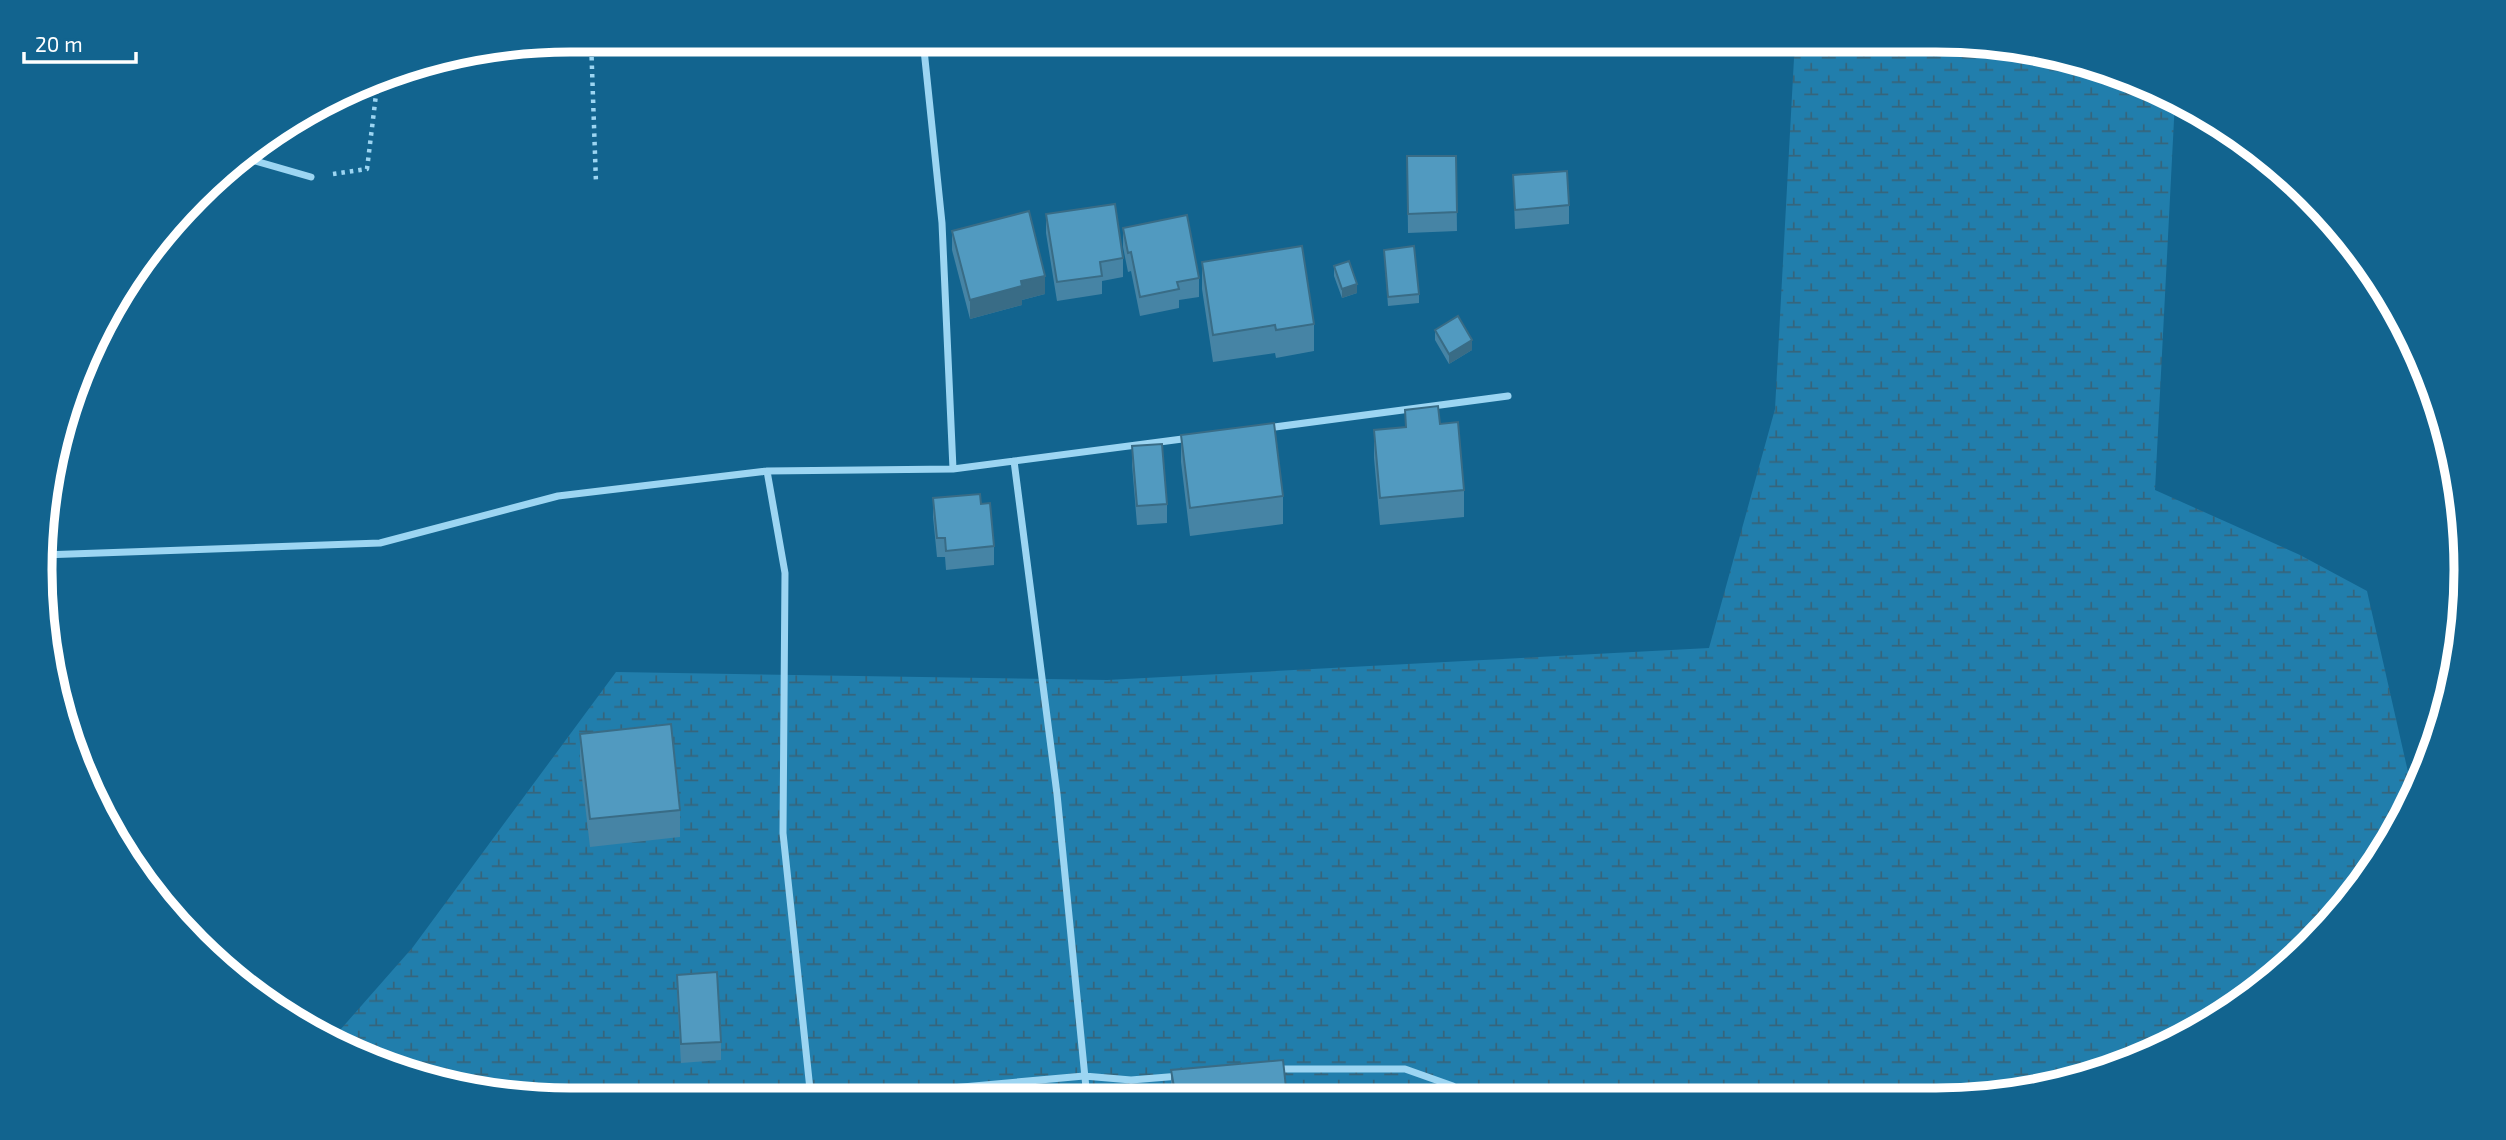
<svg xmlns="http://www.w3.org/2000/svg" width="2506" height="1140" font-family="'Exo 2',sans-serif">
	<defs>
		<pattern id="wetland-marsh" width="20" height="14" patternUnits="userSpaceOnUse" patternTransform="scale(1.75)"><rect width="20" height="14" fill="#217eac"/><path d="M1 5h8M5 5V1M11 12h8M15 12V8" fill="none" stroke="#36657c"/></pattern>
	</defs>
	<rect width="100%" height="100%" fill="#12648f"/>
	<path fill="url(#wetland-marsh)" d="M1795,40H1936L2039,50L2138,80L2175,100L2155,490L2300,555L2367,591L2413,794L2357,892L2259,990L2139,1059L2006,1095L570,1100L466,1089L368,1060L333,1038L413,947L616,672L1107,680L1709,648L1775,409Z"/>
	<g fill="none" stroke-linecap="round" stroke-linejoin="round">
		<path stroke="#9cd5f2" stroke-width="4.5" stroke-dasharray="3.5 5" stroke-linecap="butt" d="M591,40L596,183
			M333,174L367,169L378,78"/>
		<path stroke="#9cd5f2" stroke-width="7" d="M923,40L942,223L953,469
			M241,157L311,177
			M1267,428L1508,396
			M1014,461L1057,794L1087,1098
			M767,471L785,573L783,833L811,1099
			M42,555L380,543L558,496L767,471L953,469L1190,438
			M1276,1069H1405L1453,1086
			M829,1099L1084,1076L1131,1080L1180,1076"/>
	</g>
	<path fill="#4684a5" d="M1407,156H1456L1457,231L1408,233Z
		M1513,175L1569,205V224L1515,229Z
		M1046,214L1123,258V277L1102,281V294L1057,301L1046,233Z
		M1123,228L1199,278V297L1179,300V308L1140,316L1131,271L1128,272L1123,247Z
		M952,231L1045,294L1022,300V305L970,319L952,250Z
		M1384,250L1419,294V303L1388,306Z
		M1202,262L1314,324V351L1276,358L1275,353L1213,362L1202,289Z
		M1334,266L1357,293L1342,298L1334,276Z
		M1435,330L1472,350L1449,364L1435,340Z
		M1405,410L1440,424L1464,490V517L1380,525L1374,458V430L1405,427Z
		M1181,435L1283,496V524L1190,536L1181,462Z
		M1132,446L1167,504V523L1137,525L1132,465Z
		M933,498L981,504L994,546V565L946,570L945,557H937L933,517Z
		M580,734L680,810V837L590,847L580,761Z
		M677,975L721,1042V1060L681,1063L677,994Z
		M1171,1070L1287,1097L1171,1098Z"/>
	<path fill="#396c86" d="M1045,276V294L1022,300V305L970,319V300L1021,281Z
		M1357,284V293L1342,298V289Z
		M1472,340V350L1449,364V354Z"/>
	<path fill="#519ac0" stroke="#396c86" stroke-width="2" d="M1407,156H1456L1457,212L1408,214Z
		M1567,171L1569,205L1515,210L1513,175Z
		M1115,204L1123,258L1100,262L1102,276L1057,282L1046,214Z
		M1029,211L1045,276L1021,281L1022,286L970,300L952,231Z
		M1187,215L1199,278L1177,282L1179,289L1140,297L1131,252L1128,253L1123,228Z
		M1302,246L1314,324L1276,330L1275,325L1213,335L1202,262Z
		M1414,246L1419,294L1388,297L1384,250Z
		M1349,261L1357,284L1342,289L1334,266Z
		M1458,316L1472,340L1449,354L1435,330Z
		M1438,406L1440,424L1458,422L1464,490L1380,498L1374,430L1406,427L1405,410Z
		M1274,423L1283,496L1190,508L1181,435Z
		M1162,444L1167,504L1137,506L1132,446Z
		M980,494L981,504L990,503L994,546L946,551L945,538H937L933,498Z
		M671,724L680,810L590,819L580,734Z
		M717,972L721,1042L681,1044L677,975Z
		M1283,1060L1287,1097L1176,1098L1171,1070Z"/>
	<path d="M0 0H2506V1140H0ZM570 52H1936A518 518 0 0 1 2454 570V570A518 518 0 0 1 1936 1088H570A518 518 0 0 1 52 570V570A518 518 0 0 1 570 52Z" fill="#12648f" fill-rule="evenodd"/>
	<path fill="none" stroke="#fff" stroke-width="9" d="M570 52H1936A518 518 0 0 1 2454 570V570A518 518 0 0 1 1936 1088H570A518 518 0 0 1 52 570V570A518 518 0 0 1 570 52Z"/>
	<path d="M24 52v10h112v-10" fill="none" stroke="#ffffff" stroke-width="3.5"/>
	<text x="35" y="52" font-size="21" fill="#ffffff" stroke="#12648f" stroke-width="5" paint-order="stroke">20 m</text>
</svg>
